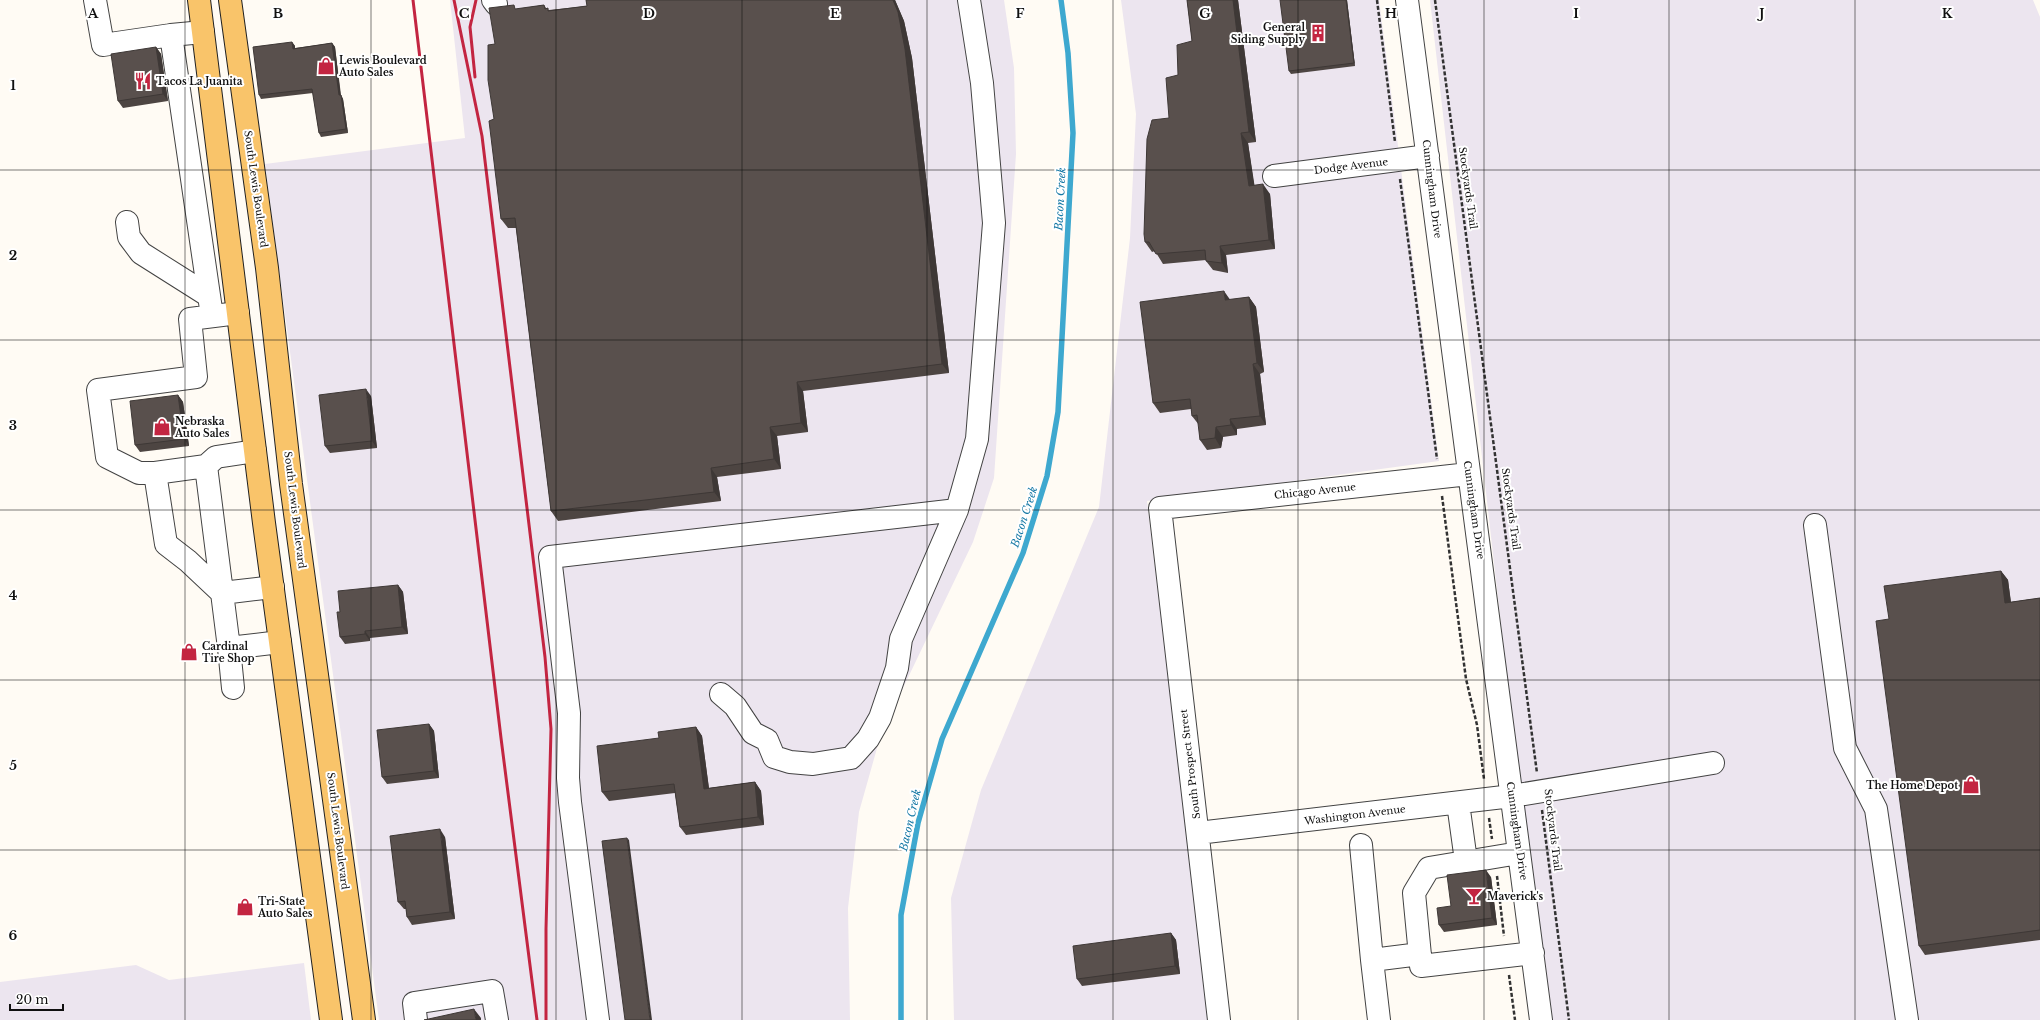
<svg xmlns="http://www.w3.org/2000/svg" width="2040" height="1020" font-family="'Libre Baskerville',serif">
	<rect width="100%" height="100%" fill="#fffbf4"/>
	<path fill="#ece5ef" d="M450,0H1004L1014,68L1016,154L994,478L973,542L881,734L859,812L848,908L850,1020H379L265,164L465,138Z
		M1121,0H1379L1439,461L1147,501L1210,1020H954L951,898L981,790L1099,507L1130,238L1136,114Z
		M1430,0H2033L2040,17V1020H1546Z
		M304,963L311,1020H0V982L136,965L169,980Z"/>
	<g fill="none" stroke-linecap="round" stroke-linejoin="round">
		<path stroke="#3ea8cf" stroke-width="5.5" d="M901,1020V915L918,823L942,739L1023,553L1047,476L1058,412L1073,133L1068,53L1061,0"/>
		<g stroke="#434343" stroke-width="24">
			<path id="minor" d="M95,0L103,45L171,35
				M493,0L496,4
				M1407,0L1541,1020
				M203,32L171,35L212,316
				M1274,176L1428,156
				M127,222L129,237L141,253L209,296
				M255,451L216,457L206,466L229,648L280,642
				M206,466L155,473L166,544L188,561L222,593L273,587
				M155,473H139L107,457L98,390L196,377L190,319L238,313
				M1815,525L1845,748L1876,809L1907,1020
				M229,648L233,688
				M721,694L735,706L753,733L767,740L774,757L790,762L813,764L851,758L868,739L880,718L897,668L901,639L957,510L977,439L994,223L982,83L969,0
				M1458,803L1466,861
				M1198,833L1512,796L1713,763
				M1361,845L1372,960
				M1519,853L1429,868L1414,893L1421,966L1533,953
				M416,1020L414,1003L492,991L497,1020
				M598,1020L570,802L568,778L569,713L550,557L957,510
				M1219,1020L1160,508L1469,474
				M1379,1020L1372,960L1420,954"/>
		</g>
		<g stroke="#212121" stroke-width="24">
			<path id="major" d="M199,0L264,523L331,1020
				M230,0L267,268L291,484L364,1020"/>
		</g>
		<path stroke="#323232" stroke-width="2.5" stroke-dasharray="4 2" stroke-linecap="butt" d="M1377,0L1395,142
			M1435,0L1537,773
			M1400,179L1437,459
			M1442,496L1466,679L1477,725L1484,779
			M1542,810L1569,1020
			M1489,818L1492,839
			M1497,876L1504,936
			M1509,975L1515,1020"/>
		<use href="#minor" stroke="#fff" stroke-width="22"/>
		<use href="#major" stroke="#f9c46a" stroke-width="22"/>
		<path stroke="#c32541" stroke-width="3" d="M413,0L501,738L537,1020
			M454,0L482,136L545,657L551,729L546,929V1020
			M475,77L470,27L476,0"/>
	</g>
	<path fill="#4d4542" d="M586,0H895L904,21L912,58L949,373L803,391L808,432L777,436L781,469L717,477L721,501L558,521L551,511L516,228H508L501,219L494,119L495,44L517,9L544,5L546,8L549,10L587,6Z
		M1187,0H1238L1256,142L1248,143L1254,185L1270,194L1275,249L1226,255L1228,273L1213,270L1206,261V260L1163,264L1155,251L1152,252L1145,242L1178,75L1192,41Z
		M1347,0L1355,66L1291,74L1289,71Z
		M292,42L295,46V48L332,43L335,47L341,95L343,99L348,133L321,137L319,133L313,93L261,99L259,95Z
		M156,47L161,54L168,101L123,108L118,101Z
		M1249,297L1256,307L1264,372L1260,374L1266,425L1237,429V435L1223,437L1221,448L1207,450L1200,440L1199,425L1192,416L1191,409L1160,413L1153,403L1230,300Z
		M178,395L183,402L189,446L140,452L135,445Z
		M371,396L377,448L330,453L325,446Z
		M2001,571L2008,580L2011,602L2040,598V940L1925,955L1919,946Z
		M398,585L403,592L408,634L370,638V641L345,644L340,637Z
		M429,724L434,731L439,778L387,784L382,777Z
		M696,727L702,736L709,788L755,782L761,791L764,825L686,835L680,827L675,793L609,801L602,792L659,738Z
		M445,837L455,919L412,925L407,917L406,909H404L398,902Z
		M1491,877L1497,925L1444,932L1439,925L1451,906Z
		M1171,933L1176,940L1180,974L1082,986L1077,979Z"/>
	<path fill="#3e3836" d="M893,0H895L904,21L912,58L949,373L942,364Z
		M1233,0H1238L1256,142L1249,132Z
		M1346,0H1347L1355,66L1354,63Z
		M292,42L295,46V52L293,49Z
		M332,43L335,47L341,99L339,95Z
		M156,47L161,54L168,101L163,94Z
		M341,95L343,99L348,133L346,129Z
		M1241,133L1248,143L1256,195L1249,186Z
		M1263,184L1270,194L1275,249L1269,240Z
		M1220,246L1226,255L1228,273L1222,263Z
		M1224,291L1231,301L1225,300Z
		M1249,297L1256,307L1264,372L1257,363Z
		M1253,364L1260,374L1266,425L1260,416Z
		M797,382L803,391L808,432L801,423Z
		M366,389L371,396L377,448L372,441Z
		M178,395L183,402L189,446L184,439Z
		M1230,419L1237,429V435L1231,425Z
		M770,427L777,436L781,469L774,459Z
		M1216,427L1223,437L1221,448L1215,438Z
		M711,468L717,477L721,501L714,492Z
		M2001,571L2008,580L2012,612L2005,603Z
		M398,585L403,592L408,634L402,627Z
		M365,631L370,638V641L365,634Z
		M429,724L434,731L439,778L434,771Z
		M696,727L702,736L710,797L704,789Z
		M755,782L761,791L764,825L758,817Z
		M440,829L445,837L455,919L450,912Z
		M627,838L629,840L652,1020H650Z
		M1486,870L1491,877L1497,925L1492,918Z
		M1171,933L1176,940L1180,974L1175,966Z
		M474,1009L481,1018V1020H476Z"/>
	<path fill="#59504d" stroke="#3e3836" d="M586,0H893L898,12L905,49L942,364L797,382L801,423L770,427L774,459L711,468L714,492L551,511L515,218L501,219L489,121L494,119L488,80V45L495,44L489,8L514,5L515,9L544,5L545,9L548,8V11L587,6Z
		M1187,0H1233L1249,132L1241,133L1249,186L1263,184L1269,240L1220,246L1222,263L1206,261L1205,250L1156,254L1149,242H1145L1144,234L1147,139L1152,120L1169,118L1166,78L1178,75L1177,45L1192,41Z
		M1280,0H1346L1354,63L1289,71Z
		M292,42L293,49L332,43L339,95H341L346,129L319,133L312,89L259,95L253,47Z
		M156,47L163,94L118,101L111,54Z
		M1224,291L1225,300L1249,297L1257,363L1253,364L1260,416L1230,419L1231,425L1216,427L1215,438L1200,440L1197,415L1192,416L1190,399L1153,403L1140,302Z
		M366,389L372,441L325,446L319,395Z
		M178,395L184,439L135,445L130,401Z
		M2001,571L2005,603L2040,598V930L1919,946L1876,621L1889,619L1884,586Z
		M398,585L402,627L365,631V634L340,637L337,612H340L338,591Z
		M429,724L434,771L382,777L377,730Z
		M696,727L704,789L755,782L758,817L680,827L674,784L602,792L597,746L659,738L658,732Z
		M440,829L450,912L407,917L405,901L398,902L390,836Z
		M627,838L650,1020H625L602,841Z
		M1486,870L1492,918L1439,925L1437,908L1451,906L1447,875Z
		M1171,933L1175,966L1077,979L1073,946Z
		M474,1009L476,1020H424Z"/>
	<path fill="none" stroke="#101010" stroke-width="1" stroke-opacity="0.55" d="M185,0V1020M371,0V1020M556,0V1020M742,0V1020M927,0V1020M1113,0V1020M1298,0V1020M1484,0V1020M1669,0V1020M1855,0V1020M0,170H2040M0,340H2040M0,510H2040M0,680H2040M0,850H2040"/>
	<defs>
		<g id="building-bare" transform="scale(1.38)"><path d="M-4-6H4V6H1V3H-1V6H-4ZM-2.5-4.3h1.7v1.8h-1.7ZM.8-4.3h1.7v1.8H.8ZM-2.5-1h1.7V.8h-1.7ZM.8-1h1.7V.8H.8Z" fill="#c32541" stroke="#fff" stroke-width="2.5" paint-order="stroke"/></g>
		<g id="shop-bare" transform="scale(1.38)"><path d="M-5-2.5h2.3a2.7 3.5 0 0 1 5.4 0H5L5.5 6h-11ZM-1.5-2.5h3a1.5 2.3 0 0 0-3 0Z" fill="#c32541" stroke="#fff" stroke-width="2.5" paint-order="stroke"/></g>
		<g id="restaurant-bare" transform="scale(1.38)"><path d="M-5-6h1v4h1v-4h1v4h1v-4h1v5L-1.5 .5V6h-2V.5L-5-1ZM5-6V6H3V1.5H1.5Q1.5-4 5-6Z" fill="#c32541" stroke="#fff" stroke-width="2.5" paint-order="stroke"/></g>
		<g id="bar-bare" transform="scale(1.38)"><path d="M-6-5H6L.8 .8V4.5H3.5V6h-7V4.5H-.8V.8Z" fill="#c32541" stroke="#fff" stroke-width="2.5" paint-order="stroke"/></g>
	</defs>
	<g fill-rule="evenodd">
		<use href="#building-bare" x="1318" y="33"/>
		<use href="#shop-bare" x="326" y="66"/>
		<use href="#restaurant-bare" x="143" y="81"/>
		<use href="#shop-bare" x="162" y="427"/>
		<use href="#shop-bare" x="189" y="652"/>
		<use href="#shop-bare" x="1971" y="785"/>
		<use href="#bar-bare" x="1474" y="896"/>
		<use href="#shop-bare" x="245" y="907"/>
	</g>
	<g text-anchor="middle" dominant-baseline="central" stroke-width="4" stroke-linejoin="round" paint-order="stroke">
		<g font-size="10" font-weight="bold" fill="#101010" stroke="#fff" text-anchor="start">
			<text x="1305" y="27" text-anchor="end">General<tspan x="1305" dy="12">Siding Supply</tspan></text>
			<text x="339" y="60">Lewis Boulevard<tspan x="339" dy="12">Auto Sales</tspan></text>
			<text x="156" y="81">Tacos La Juanita</text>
			<text x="175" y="421">Nebraska<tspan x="175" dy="12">Auto Sales</tspan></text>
			<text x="202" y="646">Cardinal<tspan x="202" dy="12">Tire Shop</tspan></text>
			<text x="1958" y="785" text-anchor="end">The Home Depot</text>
			<text x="1487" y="896">Maverick's</text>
			<text x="258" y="901">Tri-State<tspan x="258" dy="12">Auto Sales</tspan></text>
		</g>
		<g font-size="10" fill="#101010" stroke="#fff">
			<text transform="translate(1351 166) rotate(-7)">Dodge Avenue</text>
			<text transform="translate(1468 188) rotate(82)">Stockyards Trail</text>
			<text transform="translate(256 189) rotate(82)">South Lewis Boulevard</text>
			<text transform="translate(1432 189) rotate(83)">Cunningham Drive</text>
			<text transform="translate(1315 491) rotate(-6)">Chicago Avenue</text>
			<text transform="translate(1511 509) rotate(82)">Stockyards Trail</text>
			<text transform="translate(295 510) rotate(83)">South Lewis Boulevard</text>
			<text transform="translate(1474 510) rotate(82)">Cunningham Drive</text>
			<text transform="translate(1190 764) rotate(-97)">South Prospect Street</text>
			<text transform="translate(1355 815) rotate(-7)">Washington Avenue</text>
			<text transform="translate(1553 830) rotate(83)">Stockyards Trail</text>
			<text transform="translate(338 831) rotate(83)">South Lewis Boulevard</text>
			<text transform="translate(1517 831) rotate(82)">Cunningham Drive</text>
		</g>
		<g font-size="11" font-style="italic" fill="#1779a5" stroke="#fff">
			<text transform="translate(1060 199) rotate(-87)">Bacon Creek</text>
			<text transform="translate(1024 517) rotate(-72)">Bacon Creek</text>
			<text transform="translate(910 820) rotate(-77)">Bacon Creek</text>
		</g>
	</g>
	<g font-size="13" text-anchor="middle" font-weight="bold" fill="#101010" stroke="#fff" stroke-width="4" stroke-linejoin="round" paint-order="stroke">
		<text x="93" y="18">A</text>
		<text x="278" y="18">B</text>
		<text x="464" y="18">C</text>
		<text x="649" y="18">D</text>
		<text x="835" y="18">E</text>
		<text x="1020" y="18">F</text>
		<text x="1205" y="18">G</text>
		<text x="1391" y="18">H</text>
		<text x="1576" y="18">I</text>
		<text x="1762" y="18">J</text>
		<text x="1947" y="18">K</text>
		<text x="13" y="90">1</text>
		<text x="13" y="260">2</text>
		<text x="13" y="430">3</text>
		<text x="13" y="600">4</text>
		<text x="13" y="770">5</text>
		<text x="13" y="940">6</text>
	</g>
	<path d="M10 1004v6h53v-6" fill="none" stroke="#101010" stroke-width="2"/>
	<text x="16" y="1004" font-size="12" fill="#101010" stroke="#ffffff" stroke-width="3" paint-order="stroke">20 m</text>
</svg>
